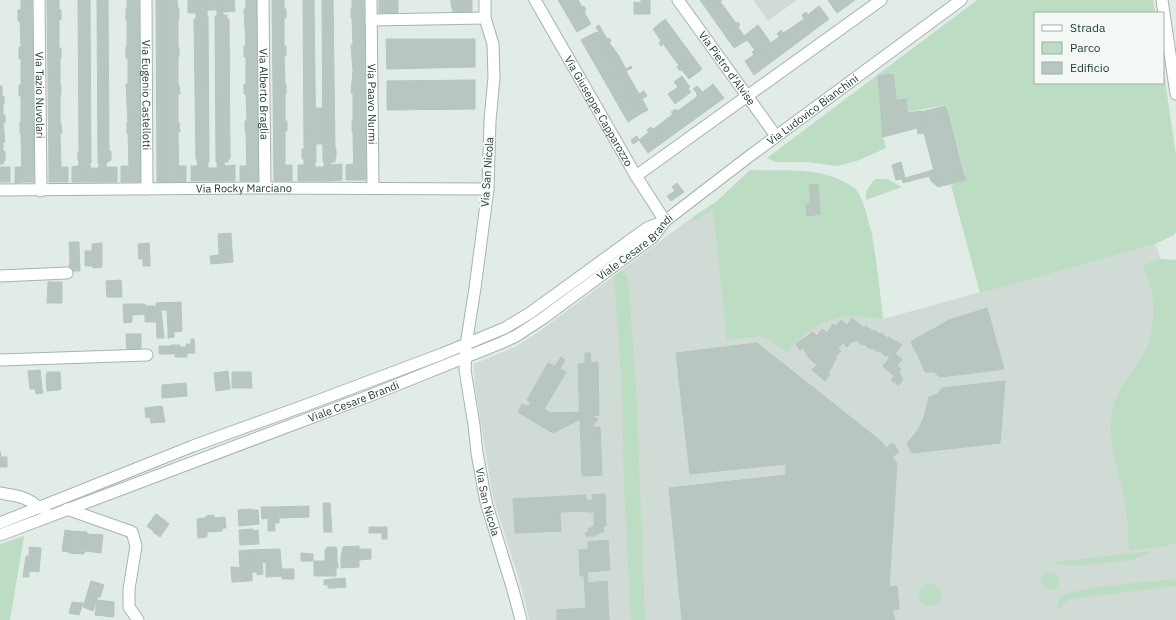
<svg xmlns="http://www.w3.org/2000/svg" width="1176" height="620" font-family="'IBM Plex Sans',sans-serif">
	<rect width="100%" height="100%" fill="#e2ece7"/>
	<path fill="#d0dbd6" d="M753,0H797L768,21Z
		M750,170L872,231L883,319L1155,244L1161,259L1176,260V620H529L522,589L493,497L475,387L474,364L517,346L537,333L693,217L716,202Z"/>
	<path fill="#bcdcc4" d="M977,0H1153L1155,13H1035V83H1163V67L1176,155V232L1174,235L1155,244L980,293L951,185L966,180L947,105L907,112L906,97L896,99L895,73L878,76L883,137L886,148L857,161L837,166L807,162H776L767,158Z
		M750,170C784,171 824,166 853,187C872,200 880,294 883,319C872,317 862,316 851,316C826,317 802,333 788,353L768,339L760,336L727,340L713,209L695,221L693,217L716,202Z
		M876,179H887L902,187L866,200C865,191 869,185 876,179Z
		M1161,259L1176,260V543L1160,547L1129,550C1128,534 1128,518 1125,502C1119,473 1107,443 1112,412C1116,392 1128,378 1139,362C1153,342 1156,312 1151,288C1149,281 1146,273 1143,265Z
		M623,270L628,278L636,386L645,620H631L624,487L622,389L614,276Z
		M24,536L10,620H0V544Z
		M1153,551L1132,560L1080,566L1055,564L1054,562Z
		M1041 581a9 9 0 1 1 18 0a9 9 0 1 1-18 0Z
		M1176,579V586L1071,599L1065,602L1061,609H1058C1058,605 1058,600 1061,597C1071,587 1157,581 1176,579Z
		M919 595a11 11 0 1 1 22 0a11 11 0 1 1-22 0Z"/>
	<path fill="#b8c6c0" stroke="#b5c5be" d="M21,0H32L34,182H22L21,133H20V122H21V96H19V85H21V59H19V47H21L20,21H18V10H21Z
		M47,0H59V10H61V20H59V48H61V58H60V85H61V95H60V123H61L62,133H60L61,167L49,168Z
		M78,0H90L91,163L83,164V182H78L79,160H78V152H79Z
		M97,0H108L109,151H111V160L106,163H98Z
		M127,0H139L141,166H129L128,133H127V122H128L126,84H128V58H126V47H127V20H126V9H127Z
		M156,0H166L167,182H157Z
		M166,0H177L178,9H179V19H178V47H179V57H178V85H179L180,94H178V122H179L180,132H178L179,182H167Z
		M188,0H200V16H208L209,162H200L201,181H198L197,159H196L194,19H196V13H188Z
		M200,0H207V16H200Z
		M207,0H217V10H207Z
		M217,0H223V15L217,16Z
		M223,0H234L235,11L223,12Z
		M246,0H257L259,181H247L246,131H245V121H247L246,94H244V84H246V57H244V46H246L244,9H246Z
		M272,0H284V9H286V18H284V46H286V56H284L285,84H286V94H285V121H287V131H285V165H292V181H274Z
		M303,0H314L316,162H307L308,181H304V159H302V149H304Z
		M322,0H333L335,149H336V158H335V162H323Z
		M352,0H364L366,180H354L353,131H352V121H353V93H351L353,71L351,45H353L352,18H351V8H352Z
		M379,0H391V13H379Z
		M391,0H398V13H391Z
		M451,0H459V4H451Z
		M459,0H472V12H459Z
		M558,0H578L582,7L576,10L580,17L585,14L591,24L577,32Z
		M641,0H650V14H634V2L641,3Z
		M700,0H716L713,2L717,8L722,4L736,23L731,27L735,33L740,30L747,40L734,48Z
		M716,0H722L720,2L722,4L717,8L713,2Z
		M828,0H855L837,13Z
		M451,4H459V12H453Z
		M584,6L586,10L584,11L585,14L580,17L576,10Z
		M819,6L829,19L754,75L745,61L754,55L757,59L764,54L761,50L779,37L783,41L789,36L785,32L804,19L807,23L814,18L810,13Z
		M806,12L808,15L810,13L814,18L807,23L802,15Z
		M227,15V19H229L230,159H228V162H216L215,16Z
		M665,19L702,69L689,79L682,70L688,65L683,59L677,63L664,45L669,40L665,34L659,38L653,29Z
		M738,22L740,25L738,27L740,30L735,33L731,27Z
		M599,25L607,39L609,38L611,41L609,43L610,44L617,53L626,69L631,66L632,68L626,71L639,94L644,91L647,96L642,99L648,110L642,113L635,101L638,100L635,95L633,97L620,74L622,73L620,69L618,70L605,48L608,47L605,42L603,44L597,33L599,32L596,27Z
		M758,25L771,43L758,52L756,49L755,50L744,36Z
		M781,30L783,33L785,32L789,36L783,41L777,34Z
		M596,32L603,44L598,46L601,53L607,51L618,70L613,73L616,80L622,78L633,97L627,100L632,107L637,104L642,113L628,122L581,40Z
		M665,34L669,40L661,46L659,43L661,41L659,38Z
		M386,39H475V67L387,69Z
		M605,42L608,47L605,48L607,51L601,53L598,46Z
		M756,49L758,52L761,50L764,54L757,59L752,52Z
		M683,59L688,65L680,71L677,67L679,65L677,63Z
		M620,69L622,73L620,74L622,78L616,80L613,73Z
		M894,74L896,100L906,98L907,113L921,111L924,133L918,134L917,128L883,137L878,76Z
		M682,76L690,87L688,88L691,92L675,104L668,94L678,87L674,82Z
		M475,80V109L387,110V81Z
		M713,84L724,98L648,153L639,140L649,132L653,137L659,133L655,128L673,114L677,119L683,114L679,110L698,96L702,101L708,96L704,91Z
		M0,86H2V96H4V104H3V115H5V123H3L5,142H3V152L5,151V161H3L4,164H0Z
		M697,86L701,90L697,93L693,89Z
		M701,90L702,93L704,91L708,96L702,101L696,94Z
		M635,95L638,100L635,101L637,104L632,107L627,100Z
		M946,106L949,116L923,122L921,112Z
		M316,108H323V144H316Z
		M676,109L677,111L679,110L683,114L677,119L671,112Z
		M949,116L963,172L936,179L924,133L923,122Z
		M651,127L652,129L655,128L659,133L653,137L647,130Z
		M637,136L639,140L633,144L631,140Z
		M200,162H208V181H201Z
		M217,162H224L225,181H218Z
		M307,162H315V181H308Z
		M324,162H331V181H325Z
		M901,162L905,178L896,180L892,165Z
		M99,163H106L107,182H98Z
		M83,164H90V182H83Z
		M342,164V180L331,181V165Z
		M354,164V173H346V165Z
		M235,165V181H225L224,166Z
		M298,165H304V181H298Z
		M78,166V182H72V167Z
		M121,166H141V182H121Z
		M178,166H186V182H179Z
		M191,166H197L198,181H191Z
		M240,166H247V181H240Z
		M0,167H3V182H0Z
		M3,167H10V182H3Z
		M15,167H22V182L15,183Z
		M68,167V182H49V168Z
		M106,167H117V182H107Z
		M315,167H324L325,181H315Z
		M90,168H99L98,182H90Z
		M208,168H217L218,181H208Z
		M933,170L938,187L931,181L929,176L903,183L902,179Z
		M963,172L966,180L938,187L936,179Z
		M346,173H354V180H346Z
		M677,183L684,192L671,201L667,196L675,191L672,187Z
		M817,184L818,185L820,214L807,216L806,204H811L809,185Z
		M231,233L232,250L219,251L218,234Z
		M69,242H74L75,264H70Z
		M74,242H79L80,271H69V264H75Z
		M102,243V267L93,268V266H85V251H92V244Z
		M149,243L150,258L139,259L138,244Z
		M232,250L233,262L211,264L210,256L219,255V251Z
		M143,258H150V266H143Z
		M121,280L122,297H107L106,281Z
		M48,282H62V303H47Z
		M181,302L182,331L174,332V329L168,330L167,310H161L164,338H157L156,303Z
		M123,304H145V306H155L156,322H145V314L132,315V322L124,323Z
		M987,308L1004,369L940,377L934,372H925L918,355L911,343L912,341L949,320Z
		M852,318L864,328L866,326L873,331L874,330L880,334L882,333L887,338L889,337L895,342L896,341L902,345L895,354L902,359L897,366L901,369L899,373L903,379L899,385L891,380L894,376L883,366L890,357L887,355L885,356L880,351L878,352L872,348L870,349L864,344L862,345L856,340L854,342L852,341L847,347L843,343L838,348L841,351L835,357L837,358L832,365L833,366L828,372L830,374L825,381L812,370L817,365L810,359L805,352L804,348L800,350L796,344L813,332L817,336L822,329L827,333L833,324L836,326L841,320L847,325Z
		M174,329V337L168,338V330Z
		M126,334H141V352H127Z
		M191,339H194L195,353H187V357H175V353L172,354L171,345H180V351H187L186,344H191Z
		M757,343L882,442L886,448L893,443L899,452L892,457L897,464L889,587L897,586L899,609L892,610L895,620H682L669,488L786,475V464L690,474L676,353Z
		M159,346H164V354H159Z
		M164,346H171L172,354H164Z
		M180,347H187V351H180Z
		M585,353H590L591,363L598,362L599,415L592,416L598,419L592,427H600L602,475L582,476L578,364L585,363Z
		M561,357L565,360L560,369L566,372L544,409L550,413L580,412V419L553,433L518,412L522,404L526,406L530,405L531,403L527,400L548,363L555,366Z
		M40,370L42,388L30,389L28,371Z
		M228,371L230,389L216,391L214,373Z
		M47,372H60L61,389L59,390L58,375H47Z
		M232,372H251L252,388H232Z
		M46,375H58L59,390L47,391Z
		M1005,381L1000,443L912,453L907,444L918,430L924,417L929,397L938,394L942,388Z
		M186,383L187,396L162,398V385Z
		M42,388L43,393L36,394L35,389Z
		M162,406L165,422L151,423L150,417L146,418L145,408Z
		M0,451L1,457H7V467H0Z
		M605,494L606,526H603L604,531L592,537L591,535L587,537L585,533L589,531L588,529L594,526V512H587V511L560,512L561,531L515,533L513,499L586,495V500H593L592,495Z
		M323,503H330L332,532H324Z
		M309,506V517L279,518V523H275L274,507Z
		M261,507H274L275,531H268V518L262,519Z
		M252,509V510H258L259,524L239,526L238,510Z
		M156,514L163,519L153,531L147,526Z
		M214,515V518L225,517L226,528H222V531L207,532V537L198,538L197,519L206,518V516Z
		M163,519L169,524L160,537L153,532Z
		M369,527H387V539H382V533H369Z
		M253,529V531L258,530L259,544L240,545L239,530Z
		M65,530L71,531L69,552L62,551Z
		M71,531L87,532L84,554L69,553Z
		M87,534L103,535L101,553L85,551Z
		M608,540L610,570L587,572L588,583L607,581L609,620H557V610L586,608L584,576H580L579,550L588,549V542Z
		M359,546V557H341L343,547Z
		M29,547L41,548L39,572L29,571V577H23L26,556H29Z
		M327,547H335V548H337V552H325V549H327Z
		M280,549L281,562L249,563L248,550Z
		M359,549H371V559L359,560Z
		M248,550L249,563H262L263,574L257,575V572H252V581H248L247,568H240L239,551Z
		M325,552H337V558H325Z
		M301,553L313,554V561H301Z
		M341,557H359V567L341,568Z
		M325,558H337V563L329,564L330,568H324L325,576H314V561H325Z
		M266,562H281L282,576L266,577Z
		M338,563V568H336V576H325L324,568H330L329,564Z
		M231,567L247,568L248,581L232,582Z
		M282,569H294V579H282Z
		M345,578L346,587L333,588L332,579Z
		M332,579L333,588H328V584L324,585V580Z
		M91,581L98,583L94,596L87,594Z
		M98,583L104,585L100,597L98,596L93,611L83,607L87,594L94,596Z
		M97,600L114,602V614L113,617L95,615Z
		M72,602L83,603L79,615L69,613Z"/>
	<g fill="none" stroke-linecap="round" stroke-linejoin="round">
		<g stroke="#a5b4ae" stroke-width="13">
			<g id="street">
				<path id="s1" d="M39,0L41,191"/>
				<path id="s2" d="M146,0L147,189"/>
				<path id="s3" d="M263,0L265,188"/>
				<path id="s4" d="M371,0L373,188"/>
				<path id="s5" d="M485,0V18L493,44L494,77L490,121L488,189L475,288L466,345L465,370L474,425L477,453L486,502L513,590L521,620"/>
				<path id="s6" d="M535,0L636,176L665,221"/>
				<path id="s7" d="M678,0L776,136"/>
				<path d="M1162,0L1176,94"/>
				<path d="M371,20L485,18"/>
				<path d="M636,176L881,0"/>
				<path id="s8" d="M0,190L265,188L488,189"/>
				<path d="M0,276L67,273"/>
				<path d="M0,360L147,355"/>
				<path d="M0,493C16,496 27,496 39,508H45"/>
				<path d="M67,509L132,532L136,546L129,589V607L138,620"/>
				<path d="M0,523L193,446L309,404L442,354L505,328L530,313L647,228L665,221"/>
				<path id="s9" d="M0,535L374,394L501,343L516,336L542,319L653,237L665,221L747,158L961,0"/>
			</g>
		</g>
		<use href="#street" stroke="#fff" stroke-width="11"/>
	</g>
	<g text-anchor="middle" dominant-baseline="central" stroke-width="4" stroke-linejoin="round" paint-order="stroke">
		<g font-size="11" fill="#233c35" stroke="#f3f8f5">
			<text stroke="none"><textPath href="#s7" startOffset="84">Via Pietro d'Alvise</textPath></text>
			<text stroke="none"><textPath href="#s3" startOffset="94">Via Alberto Braglia</textPath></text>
			<text stroke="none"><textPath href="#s1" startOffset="95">Via Tazio Nuvolari</textPath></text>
			<text stroke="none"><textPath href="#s2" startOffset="95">Via Eugenio Castellotti</textPath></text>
			<text stroke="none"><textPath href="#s4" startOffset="104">Via Paavo Nurmi</textPath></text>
			<text stroke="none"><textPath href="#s9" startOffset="927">Via Ludovico Bianchini</textPath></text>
			<text stroke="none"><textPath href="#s6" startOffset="128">Via Giuseppe Capparozzo</textPath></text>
			<text transform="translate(487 172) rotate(-86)">Via San Nicola</text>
			<text stroke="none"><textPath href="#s8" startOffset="244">Via Rocky Marciano</textPath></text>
			<text stroke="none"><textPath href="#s9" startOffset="702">Viale Cesare Brandi</textPath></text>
			<text stroke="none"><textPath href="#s9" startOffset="378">Viale Cesare Brandi</textPath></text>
			<text stroke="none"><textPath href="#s5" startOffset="507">Via San Nicola</textPath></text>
		</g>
	</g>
	<rect x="1034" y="12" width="130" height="72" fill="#f3f8f5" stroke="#a0ada8"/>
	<rect x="1042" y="25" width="20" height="6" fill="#ffffff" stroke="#a0ada8"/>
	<text x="1070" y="32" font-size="12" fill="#233c35">Strada</text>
	<rect x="1042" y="42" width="20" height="12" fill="#bcdcc4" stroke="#a0ada8"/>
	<text x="1070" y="52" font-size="12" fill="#233c35">Parco</text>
	<rect x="1042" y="62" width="20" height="12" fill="#b8c6c0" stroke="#a0ada8"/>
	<text x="1070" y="72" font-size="12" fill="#233c35">Edificio</text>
</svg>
